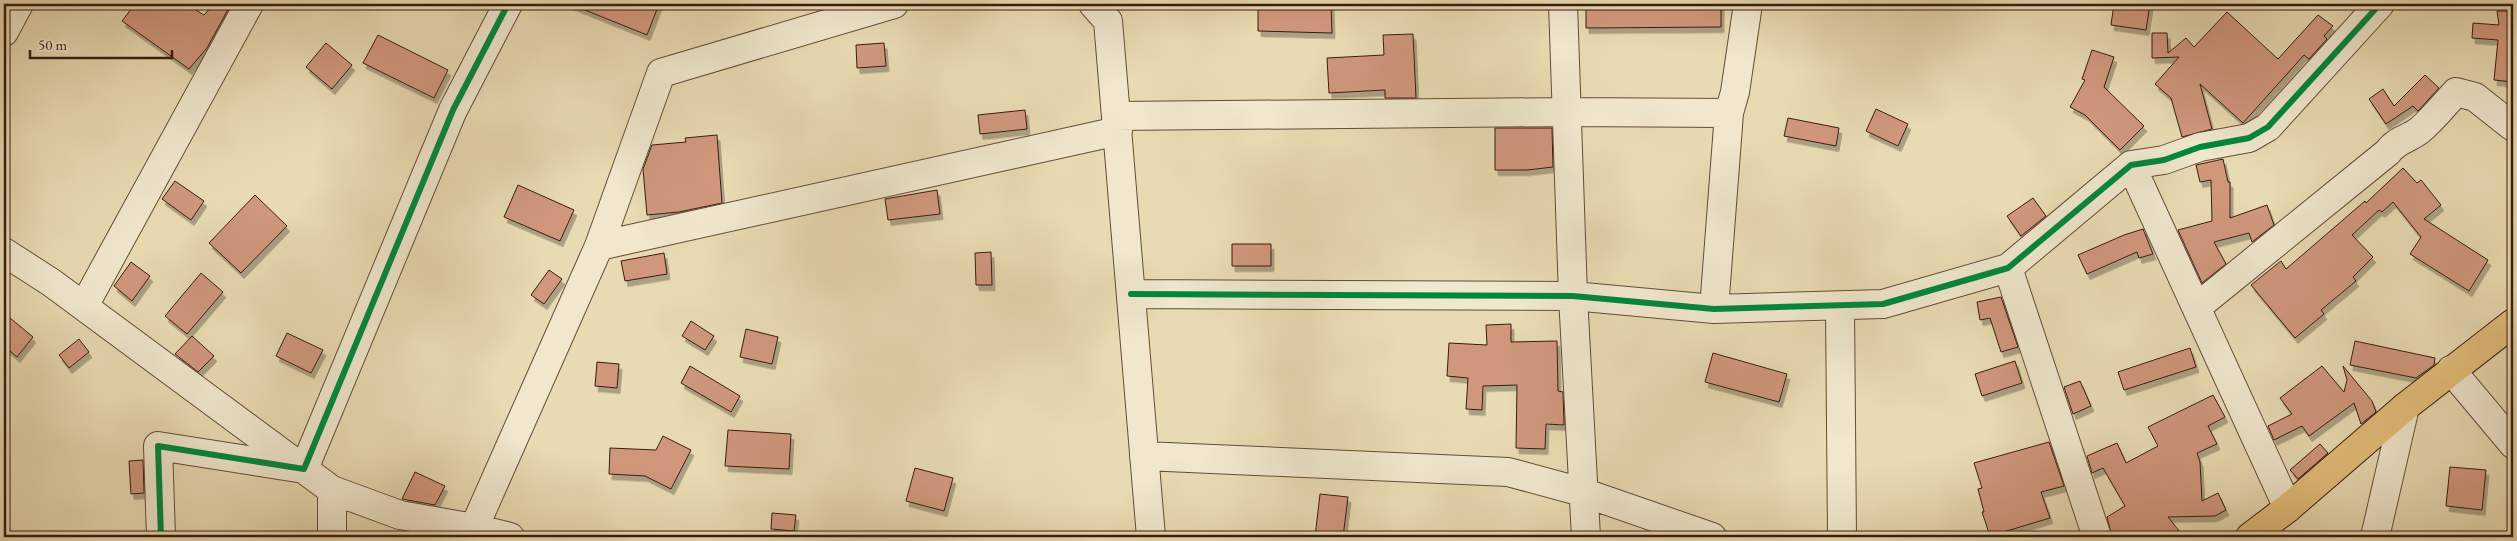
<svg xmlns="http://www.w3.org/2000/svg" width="2517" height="541" font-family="'EB Garamond',serif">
	<defs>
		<filter id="shadow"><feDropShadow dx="3" dy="5.5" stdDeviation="0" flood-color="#0004"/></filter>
	</defs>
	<rect width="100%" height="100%" fill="#e8dab2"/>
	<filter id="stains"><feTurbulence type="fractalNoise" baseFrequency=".004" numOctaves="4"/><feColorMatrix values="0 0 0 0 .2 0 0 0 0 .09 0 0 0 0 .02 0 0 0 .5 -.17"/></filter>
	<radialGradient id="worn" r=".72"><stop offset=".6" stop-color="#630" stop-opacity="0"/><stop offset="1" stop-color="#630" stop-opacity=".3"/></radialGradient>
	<path fill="#d0977d" stroke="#381c11" filter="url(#shadow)" d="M135,4H186L204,15L214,4H231L207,48L189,69L122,21Z
		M570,4H659L647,35Z
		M1307,4H1331L1332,33L1258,31V5L1307,6Z
		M1586,4H1721V27L1586,28Z
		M2114,4H2150L2146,30L2111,25Z
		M2497,11H2513V82L2494,80L2498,40L2472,38L2473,23L2499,25Z
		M2227,12L2278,59L2318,15L2333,26L2324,36L2327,39L2309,59L2304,55L2243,123L2200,84L2212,129L2182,137L2171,98L2155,84L2179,57L2152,58V33H2167L2168,53L2186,38L2194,47Z
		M1413,34L1416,98H1385V90L1329,93L1327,58L1384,55L1383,35Z
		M378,35L448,70L434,98L363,63Z
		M326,43L352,65L332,89L306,67Z
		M884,43L886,66L857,68L856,45Z
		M2092,50L2114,57L2104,87L2144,126L2120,150L2085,115L2070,107L2085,80L2082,79Z
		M2425,75L2439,88L2418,111L2413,106L2386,124L2369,99L2383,89L2394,106Z
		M1876,109L1908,124L1898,146L1866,131Z
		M1025,110L1027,129L980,134L978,115Z
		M1788,118L1839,128L1836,146L1784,136Z
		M1495,128H1552L1553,167L1527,170H1495Z
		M717,135L722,203L679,212L647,215L643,169L652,145L686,142L685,138Z
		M2223,159L2228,182H2230V218L2267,205L2274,225L2252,242L2249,233L2214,242L2226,264L2202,283L2178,230L2212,221L2211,180L2200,182L2196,165Z
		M2403,168L2417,183L2421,180L2441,205L2424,219L2488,260L2469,291L2410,254L2421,237L2393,202L2382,212L2379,210L2352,235L2373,257L2353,277L2356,281L2321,310L2324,314L2295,338L2251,285L2281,261L2286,269L2365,201L2366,203Z
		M175,181L204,201L191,220L162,199Z
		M518,185L574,210L560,241L504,217Z
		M937,190L940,214L888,220L885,199Z
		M255,195L287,226L241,273L209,243Z
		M2033,198L2046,216L2021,236L2007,216Z
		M2143,229L2153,254L2139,258L2137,252L2087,274L2078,255L2124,235Z
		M1232,244H1271V266H1232Z
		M991,252L992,285H976L975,253Z
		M664,253L667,274L625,281L621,261Z
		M131,262L150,276L132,301L114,286Z
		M549,270L562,279L544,304L531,295Z
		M201,273L223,292L187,334L165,316Z
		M2001,297L2018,347L2001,352L1990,318L1980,320L1977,302Z
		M4,313L33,337L17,357L4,346Z
		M691,321L714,336L705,350L682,336Z
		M1511,324V342L1557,341L1558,391L1563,392L1564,425L1546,424L1545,449L1516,448L1517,385L1483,386L1482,410L1466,409L1468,378L1447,376L1449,343L1487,345L1486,325Z
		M746,329L778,337L772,364L740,357Z
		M287,333L323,350L311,373L276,356Z
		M192,336L214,356L198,372L175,354Z
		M79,339L89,352L69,368L59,355Z
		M2355,341L2435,358L2434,365L2416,378L2350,365Z
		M2190,348L2196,367L2124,390L2118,372Z
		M1713,353L1787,374L1779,402L1705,382Z
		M2015,361L2022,383L1982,396L1975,374Z
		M597,362L619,364L617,388L595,386Z
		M690,366L740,396L731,412L681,383Z
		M2322,366L2344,392L2347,380L2343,366L2372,401L2376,412L2361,424L2354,403L2309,436L2302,426L2274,440L2268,426L2292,414L2280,398Z
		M2080,381L2091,406L2073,414L2064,387Z
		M2213,395L2225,417L2208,426L2217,444L2197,453L2200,462L2202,501L2218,493L2226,510L2215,516L2168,517L2184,537H2112L2107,517L2125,506L2103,468L2092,473L2087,456L2117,443L2126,463L2158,446L2148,427Z
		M728,430L791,434L789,469L725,466Z
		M663,436L691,450L671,489L645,476L609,474L610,448L656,450Z
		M2049,442L2064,486L2041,492L2050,518L1990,536L1982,512H1984L1978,489L1982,488L1974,463Z
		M2320,444L2328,453L2298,479L2290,470Z
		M143,460L144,493L131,494L129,461Z
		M2450,467L2486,470L2482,510L2446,506Z
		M915,468L953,478L944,511L906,501Z
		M415,472L445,486L435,505L402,499Z
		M1320,494L1348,497L1343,537H1315Z
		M772,513L796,515L794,531L771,529Z"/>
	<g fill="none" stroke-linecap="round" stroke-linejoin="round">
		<g stroke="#644c39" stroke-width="30">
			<path id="minor" d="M1093,4L1108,21L1151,537
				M1563,4L1573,296L1586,537
				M4,32L19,4
				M1116,116L1568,112L1729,113
				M2131,165L2288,508
				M599,246L1118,131
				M4,252L52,283L332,490L400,515L474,528L510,537
				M2008,268L2097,537
				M1131,294L1573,296L1714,309L1883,304L2008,268L2131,165L2164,160L2200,147L2249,138L2268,127L2380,4
				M84,306L249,4
				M1840,307L1842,537
				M2197,307L2388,152C2396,140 2409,139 2420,130C2433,119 2445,104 2456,92L2475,97L2513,127
				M1714,309L1729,113L1735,92L1748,4
				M2451,370L2513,444
				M1144,456L1508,472L1582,492L1712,537
				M332,490V537
				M161,537L158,446L304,469L453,110L508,4
				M473,537L474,528L599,246L661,73L894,4
				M2375,537L2405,407"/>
		</g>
		<g stroke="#381c11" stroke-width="30">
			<path id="major" d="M2250,537L2288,508L2405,407L2513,323"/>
		</g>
		<use href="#minor" stroke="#f0e7cd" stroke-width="28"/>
		<use href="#major" stroke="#e4bd79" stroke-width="28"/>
		<g stroke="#f0e7cd" stroke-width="9">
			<path id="cycleway" d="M1131,294L1573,296L1714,309L1883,304L2008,268L2131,165L2164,160L2200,147L2249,138L2268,127L2380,4
				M161,537L158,446L304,469L453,110L508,4"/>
		</g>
		<use href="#cycleway" stroke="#00873e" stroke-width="6"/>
	</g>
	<rect width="2517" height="541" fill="none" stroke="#e8dab2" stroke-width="20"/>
	<rect x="5" y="5" width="2507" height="531" fill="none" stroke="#381c11" stroke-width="2.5"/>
	<rect x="10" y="10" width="2497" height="521" fill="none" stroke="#381c11"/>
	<path d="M30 50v8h142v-8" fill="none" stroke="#381c11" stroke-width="2.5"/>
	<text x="38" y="50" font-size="15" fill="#381c11" stroke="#f0e7cd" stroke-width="4" paint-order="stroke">50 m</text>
	<rect width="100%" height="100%" filter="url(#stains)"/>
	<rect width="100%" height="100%" fill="url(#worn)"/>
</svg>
